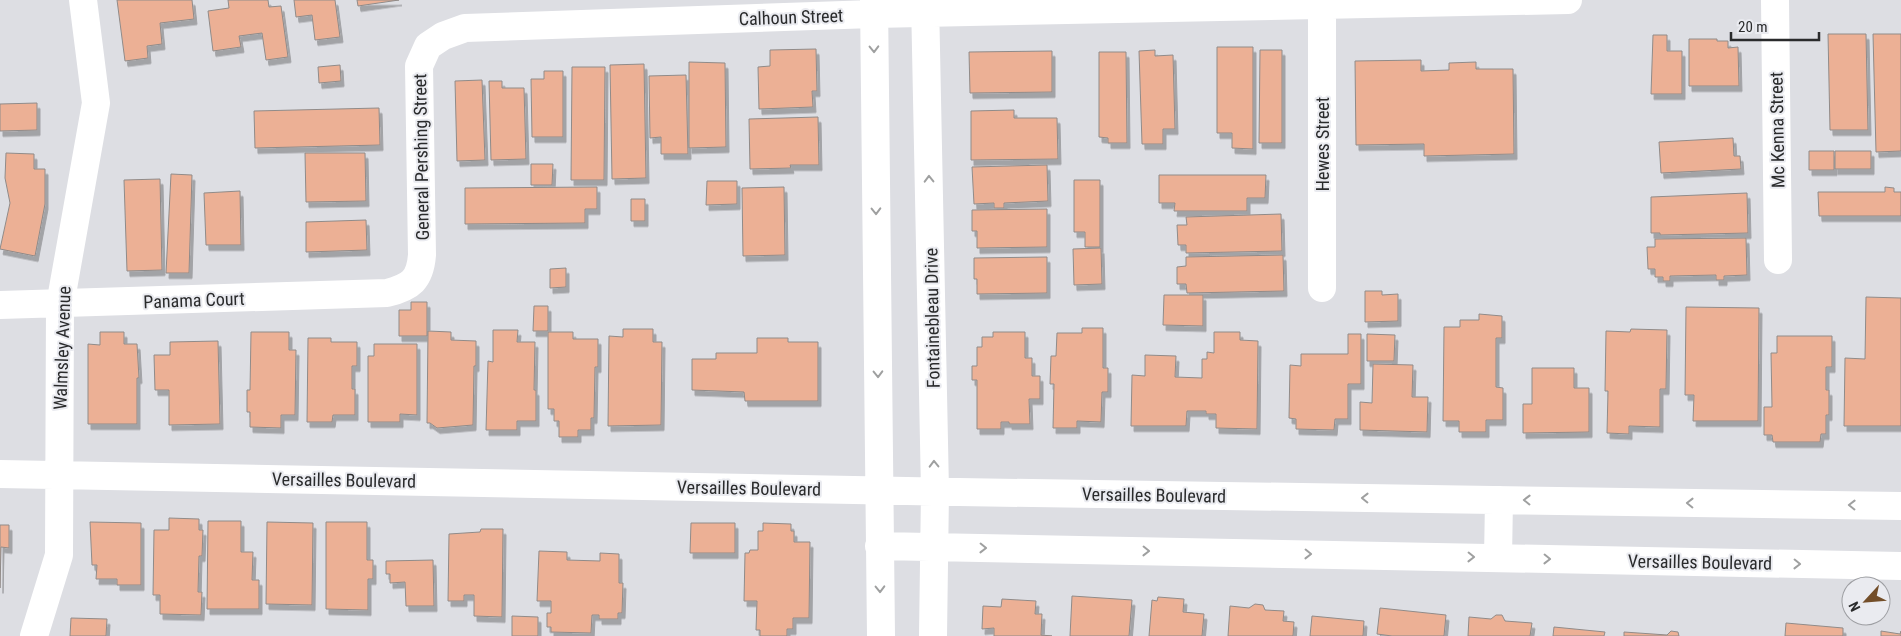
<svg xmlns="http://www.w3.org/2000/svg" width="1901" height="636" font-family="'Roboto Condensed',sans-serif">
	<defs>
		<filter id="shadow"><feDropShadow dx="3" dy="5.5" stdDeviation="0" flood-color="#0004"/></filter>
	</defs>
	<rect width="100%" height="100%" fill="#dddee3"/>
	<path fill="#ecb095" stroke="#908b89" filter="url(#shadow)" d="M117,0H192L194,19L160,23L162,44L147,46L148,58L125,61Z
		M228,0H268L269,7L281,6L288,57L266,60L262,33L239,36L241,47L213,51L208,11L229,8Z
		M294,0H335L340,37L315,40L312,15L296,17Z
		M357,0H399L358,6Z
		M1828,34H1866L1868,130H1830Z
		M1873,34H1901V151L1876,152Z
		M1653,35H1667V51H1682V94H1651Z
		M1689,39H1717V41H1728V48L1738,47L1739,86H1689Z
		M1217,47H1253V149L1232,148V133H1217Z
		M816,49L817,91H812L813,107L759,109L758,67L770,66V50Z
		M1155,50V56L1173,55L1175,129H1163V144H1142L1139,51Z
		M1260,50H1282V143H1259Z
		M1052,51V92L970,93L969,52Z
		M1099,52H1126L1127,143H1108V138L1099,137Z
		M1421,60V71L1449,70V63L1476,62V69H1513L1514,154L1424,156V144L1356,145L1355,61Z
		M689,62L725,63L726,147L689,148Z
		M644,64L646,178L612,179L610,65Z
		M340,65L341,81L319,83L318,67Z
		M572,67H605L604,180H571Z
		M544,71H563V137H532L531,79H544Z
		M686,75L688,154H661V137L650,138L649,76Z
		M482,80L485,160L457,161L455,81Z
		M489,81H502V88H524L526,159L491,160Z
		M37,103V130L0,131V104Z
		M379,108L380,145L255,148L254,111Z
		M1014,110V118H1057L1058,159L971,160V111Z
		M818,117L819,165H790L791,168L750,169L749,119Z
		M1733,138L1734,156H1740L1741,169L1661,173L1659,142Z
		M1809,151H1834V170H1809Z
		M1835,151H1871V169H1835Z
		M6,153L34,154V169H45V204L35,256L0,249L10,203L5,178Z
		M305,153H365L366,201L306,202Z
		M531,164H553L552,185H531Z
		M1047,165L1048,201L1004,203V208H994V203L974,204L972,167Z
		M171,174L192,175L189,273H166Z
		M1159,175H1266L1265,198H1247V211H1174L1175,203H1159Z
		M160,179L162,270L127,271L124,180Z
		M1074,180H1100V247H1085V232H1074Z
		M707,181H737V204L706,205Z
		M597,187V209H585V223L465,224V188Z
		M784,187L785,255L743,256L742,188Z
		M1885,187L1894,188V192H1901V216H1819L1818,192H1885Z
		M240,191L241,245H206L204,193Z
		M1747,193L1748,233L1660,235V233H1651V197Z
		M631,199H645V221H631Z
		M1047,209V247L977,248V231H972V210Z
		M1281,214L1282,251L1186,253V245H1178L1177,225H1187L1186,217Z
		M366,220L367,250L306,252V222Z
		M1746,238L1747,275L1724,276V280H1716V275L1670,276V281H1663V277H1655V269H1648L1647,247H1655V239Z
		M1101,248L1102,284L1074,285L1073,249Z
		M1283,255L1284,291L1187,293L1186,284H1177V267L1186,266V257Z
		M1047,257V293L977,294V279H974V258Z
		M566,268V287L550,288V269Z
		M1365,291H1382V295L1398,294V321L1365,322Z
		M1164,295H1203V326L1163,325Z
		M1866,297L1901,298V426H1844L1845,358L1865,359Z
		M411,302H427V336H399V310H411Z
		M534,306H548V331H533Z
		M1686,307L1759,308L1758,421H1693L1694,395H1685Z
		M1479,314L1502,316V338H1496V387L1503,388V420H1486V432H1459V421H1443L1444,327H1460V320H1479Z
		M1082,328H1103V368H1108V392H1102L1101,422L1077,421V428H1053L1054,384H1050L1051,356H1056L1057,333H1082Z
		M623,329H653V342H662L661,425L608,426L609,336L623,337Z
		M1631,329L1667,330L1666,389H1660V427L1629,426V434L1607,433L1608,391H1605L1606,331L1630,332Z
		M493,330H518L517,342H535L534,390H536V421H517V430H486L488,361L493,362Z
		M428,331L451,332V340L476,341V366H474L473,425L437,428L430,423H427Z
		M100,332H124V344H137L139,378H137V424H88V344L100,345Z
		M251,332H289V350H296L295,415H281V428L250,427V412H247V390H250Z
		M548,332H573V339H598V367H595L594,418H591V430H578V437H559V421H554V409H548Z
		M993,332H1025V358H1032V376H1040V399H1029L1030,424H1009V422H1001V429H977V380H972V366H977V347H982V337H993Z
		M1214,332H1240V340L1258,341L1257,429L1216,428V414H1206V411H1187L1186,426H1131L1132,375L1145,376V355L1176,356L1175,377L1202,378V359H1207V352L1214,353Z
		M1348,334H1361V384H1348V419H1335L1334,430L1296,429V419L1289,418L1290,365L1301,366V354H1348Z
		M1367,334L1395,335L1394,361H1367Z
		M1777,336H1832V367H1826V390H1829V415H1826V434H1821L1820,442H1773L1772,435H1764V407H1772L1771,353H1777Z
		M308,338H331V342H357V366H352V389H355V415H333L332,422H307Z
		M757,338H788V342H818V401H745L744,392L692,390V359H716V353H757Z
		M218,341L220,424L169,425V390H155L154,355H170V342Z
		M374,344H417V415L400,414V422H368V356H374Z
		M1373,364L1413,365L1412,397H1428L1427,432L1360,430V402L1372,403Z
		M1532,368H1574V388H1589V432L1523,433V404H1532Z
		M169,518L199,519V530H203L202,556H199L198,592H202L201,615L160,614V595H153L154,530H169Z
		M208,521H241V552H253L252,580H259V609H207Z
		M90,522L141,523V585H117V579H96L97,565H92Z
		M267,522L313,523L312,605L266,604Z
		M326,522H367V560H373V579H368V610L326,609Z
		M691,523H735V553H690Z
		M763,523L791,524V531H794V542H810L809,618H793V629H787V636H760V630H756L757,601H744L745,553H749L750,550H758V531H763Z
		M0,525H9V548L1,547L0,588Z
		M481,529H503L502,617L474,616V595H464V601H448L449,534L480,532Z
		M539,551L567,552V560L600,561V553L619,554V583H623L622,613H618V619H599V615H592L591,633L551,632V627H547V613H551V601H537Z
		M433,560L434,606H406L405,582L390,583V574H386V561Z
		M1072,596L1132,600L1129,636H1070Z
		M1158,597L1184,599L1183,612L1204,614L1202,636H1149L1152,600L1157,601Z
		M1002,599L1036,601L1035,614H1042L1041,635L1052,636H994V628L982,629L983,606L1001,607Z
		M1255,604L1263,605L1265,610L1284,611L1283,621L1294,622L1293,636H1228L1230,606L1249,608Z
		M1380,608L1446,615L1444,636H1392L1377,634Z
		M1496,615H1502L1505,621L1532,623L1530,636H1468L1469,617L1491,619Z
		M512,616L538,617V636H512Z
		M1312,616L1364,621L1363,636H1310Z
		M71,618L107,619L106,636H70Z
		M1786,623L1843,628V636H1785Z
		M1554,627L1605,632L1604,636H1553Z
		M1671,631L1678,632L1679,636H1624V632L1667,635Z
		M1881,631L1900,634L1901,631V636H1881Z"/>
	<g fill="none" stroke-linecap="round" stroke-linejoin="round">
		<path stroke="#fff" stroke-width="28" d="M874,0L881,636
			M925,0L935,491L933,636
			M1322,0V288
			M1775,0L1778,260
			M0,305L387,293C411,287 420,280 422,255L419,66L428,46L443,36L465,28L873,14L1568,0
			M0,474L959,492L1901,506
			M879,546L1901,566
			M1498,558L1499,500
			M34,636L59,555L60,305L96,103L83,0"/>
	</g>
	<defs><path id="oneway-chevron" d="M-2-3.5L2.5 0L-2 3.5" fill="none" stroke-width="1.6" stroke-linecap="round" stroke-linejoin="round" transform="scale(1.25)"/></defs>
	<g stroke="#9fa0a0">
		<use href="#oneway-chevron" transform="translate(874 49) rotate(89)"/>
		<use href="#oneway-chevron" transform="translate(929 179) rotate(-91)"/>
		<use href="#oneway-chevron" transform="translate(876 211) rotate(89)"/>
		<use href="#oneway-chevron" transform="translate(878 374) rotate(89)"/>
		<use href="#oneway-chevron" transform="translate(934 464) rotate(-91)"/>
		<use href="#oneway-chevron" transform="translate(1365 498) rotate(-179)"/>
		<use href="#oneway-chevron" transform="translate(1527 500) rotate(-179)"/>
		<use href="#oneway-chevron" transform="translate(1690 503) rotate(-179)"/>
		<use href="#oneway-chevron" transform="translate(1852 505) rotate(-179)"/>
		<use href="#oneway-chevron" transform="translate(983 548) rotate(1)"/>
		<use href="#oneway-chevron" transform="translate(1146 551) rotate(1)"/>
		<use href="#oneway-chevron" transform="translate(1308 554) rotate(1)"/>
		<use href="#oneway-chevron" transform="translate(1471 557) rotate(1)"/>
		<use href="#oneway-chevron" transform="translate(1547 559) rotate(1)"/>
		<use href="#oneway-chevron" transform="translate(1797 564) rotate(1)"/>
		<use href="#oneway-chevron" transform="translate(880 589) rotate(89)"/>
	</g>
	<g text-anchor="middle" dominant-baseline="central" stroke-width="4" stroke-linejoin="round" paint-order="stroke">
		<g font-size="18" fill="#2a2b2c" stroke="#eaebf0">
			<text transform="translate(791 17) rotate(-2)">Calhoun Street</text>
			<text transform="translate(1777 130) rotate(-91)">Mc Kenna Street</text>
			<text transform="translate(1322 144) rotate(-90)">Hewes Street</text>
			<text transform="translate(421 157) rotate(-91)">General Pershing Street</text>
			<text transform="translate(194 300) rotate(-2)">Panama Court</text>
			<text transform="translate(932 318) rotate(-91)">Fontainebleau Drive</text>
			<text transform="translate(62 348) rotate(-88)">Walmsley Avenue</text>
			<text transform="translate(344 480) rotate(1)">Versailles Boulevard</text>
			<text transform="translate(749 488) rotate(1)">Versailles Boulevard</text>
			<text transform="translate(1154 495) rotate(1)">Versailles Boulevard</text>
			<text transform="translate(1700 562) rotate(1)">Versailles Boulevard</text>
		</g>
	</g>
	<g transform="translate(1866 601) rotate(244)"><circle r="24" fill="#eaebf0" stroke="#9d9ea2"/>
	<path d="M0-4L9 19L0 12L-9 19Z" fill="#734e29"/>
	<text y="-8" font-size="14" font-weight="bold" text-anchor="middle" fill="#2a2b2c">N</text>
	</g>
	<path d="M1731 32v8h88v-8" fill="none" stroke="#2a2b2c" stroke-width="2.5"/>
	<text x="1738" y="32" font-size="15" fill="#2a2b2c" stroke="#eaebf0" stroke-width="4" paint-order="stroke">20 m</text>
</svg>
